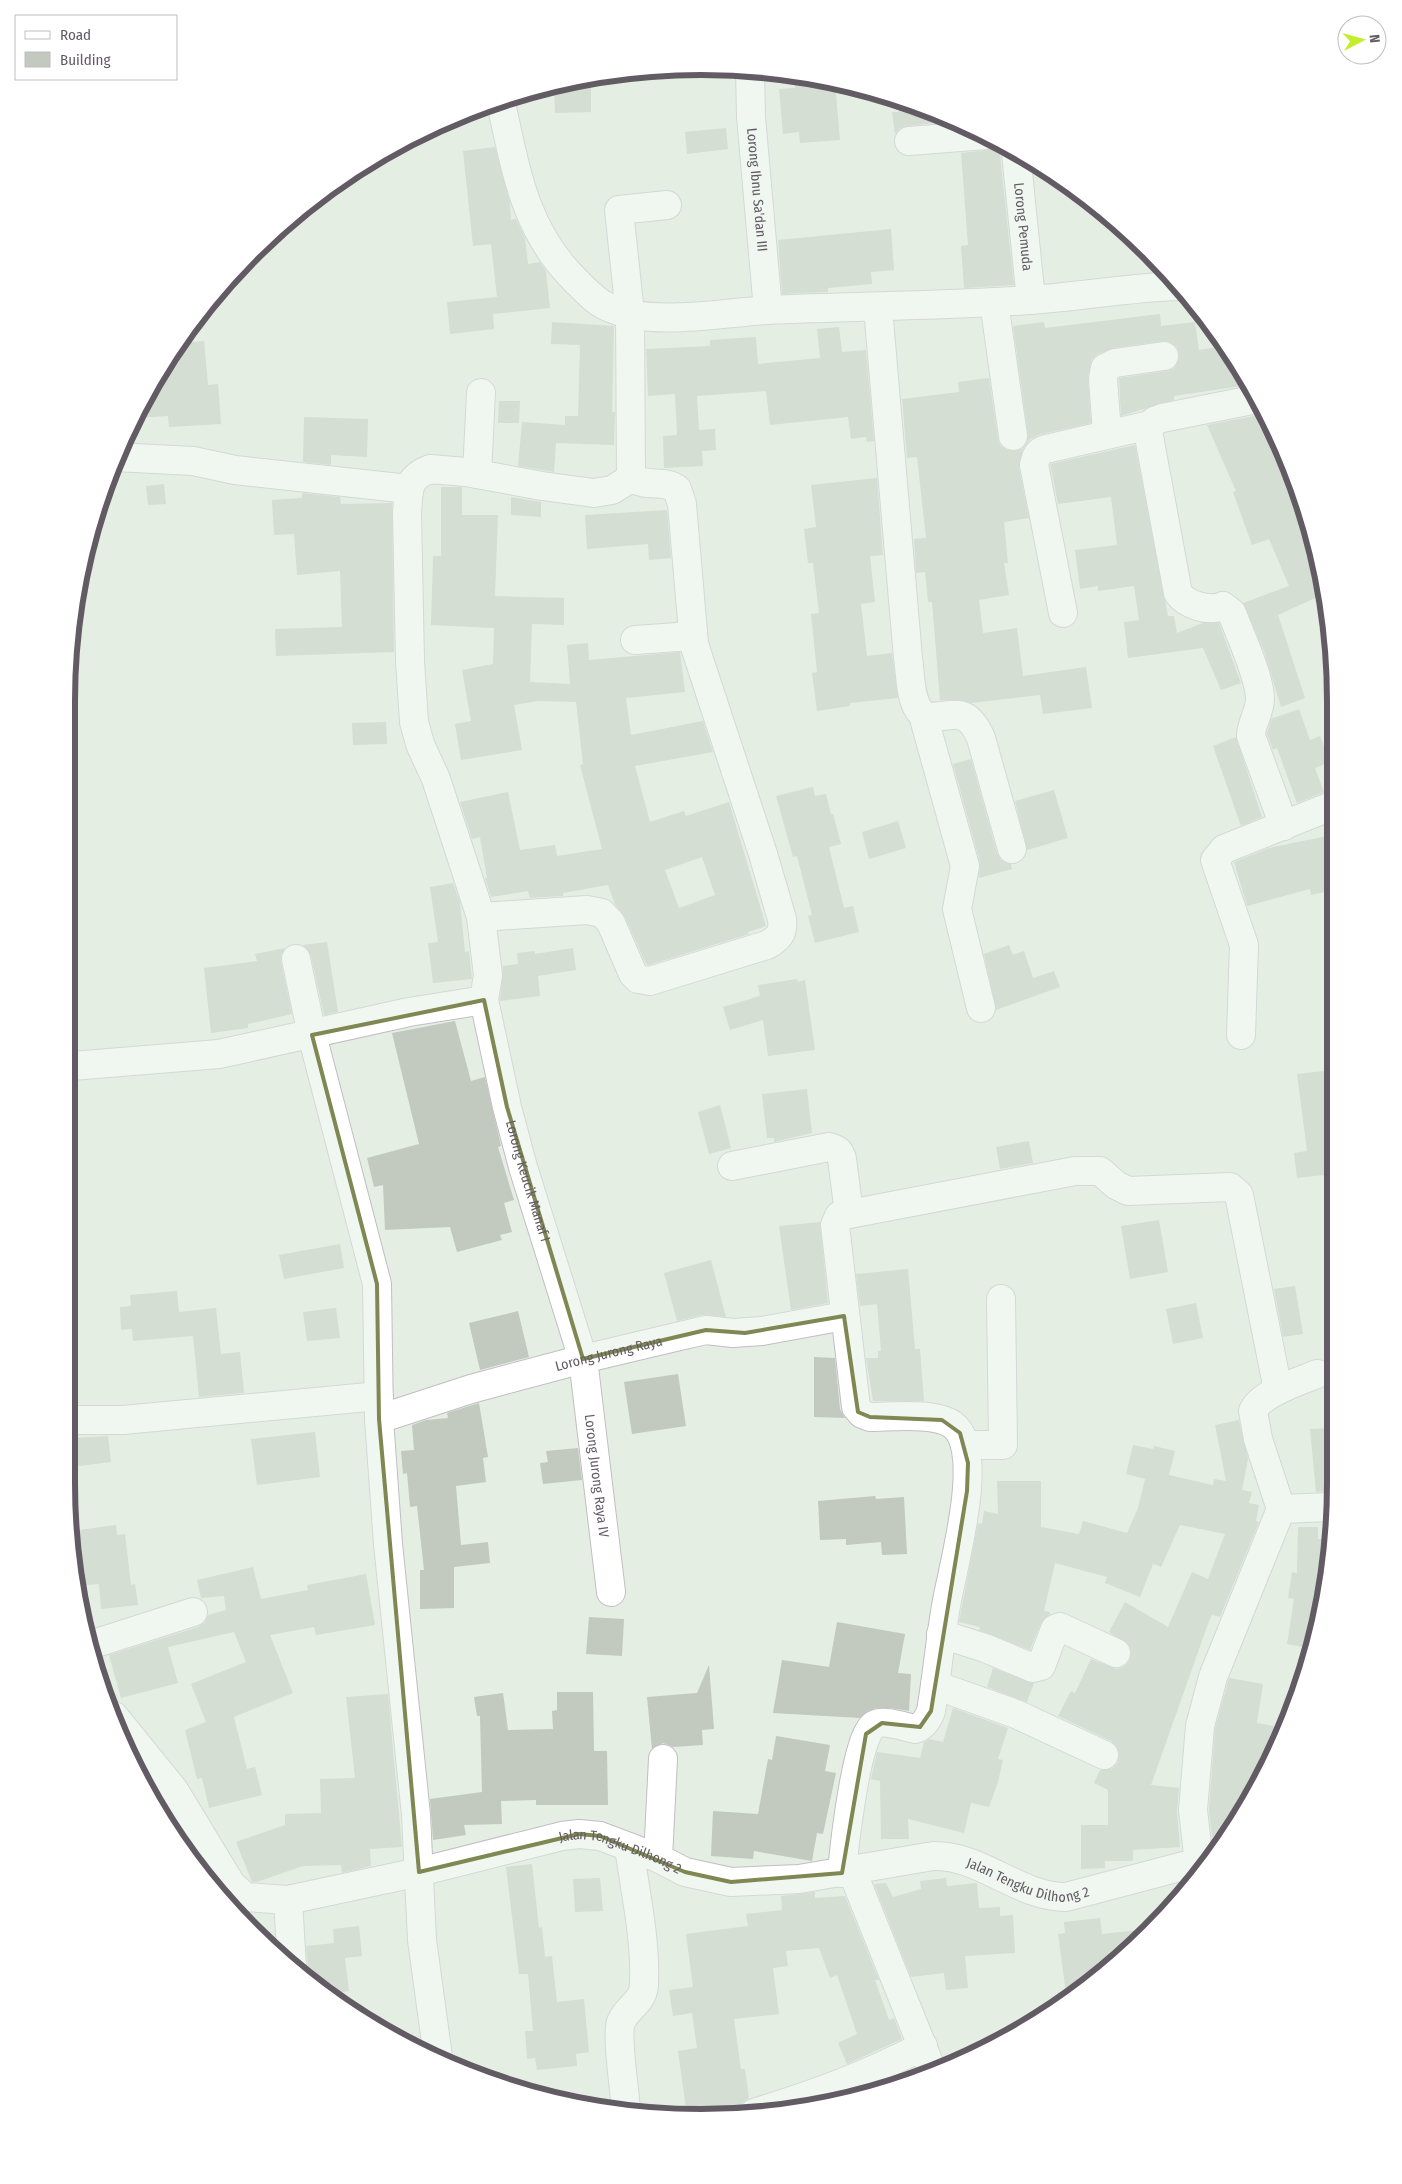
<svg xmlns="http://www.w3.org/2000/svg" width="1402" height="2184" font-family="'Fira Sans Condensed',sans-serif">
	<rect width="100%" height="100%" fill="#e4eee3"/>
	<path fill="#c2c9bf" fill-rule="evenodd" d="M794,76L835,83L840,140L800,143L799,132L783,134L779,89L795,88Z
		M591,78V112L555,113L554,87Z
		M898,100L920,109L953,121L907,126L900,128L895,134L892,112H899Z
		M726,128L728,149L687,154L685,132Z
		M999,143L1003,145L1000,155L1014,285L964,288L961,246L968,245L961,153L988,150L994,148Z
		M495,147L510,202L511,220L516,219L525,238L528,264L540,262L546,271L550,308L493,314L494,329L450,334L447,302L497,297L491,244L473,246L463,151Z
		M891,229L894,270L871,272L872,284L828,288V292L782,294L778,240Z
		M1160,314L1161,326L1195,322L1199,350L1224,346L1228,365L1237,364L1238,366L1241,386L1174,396V400L1121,416L1119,378L1167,371L1173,369L1178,362L1179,353L1177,347L1170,342L1162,341L1113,348L1098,354L1092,359L1088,376L1091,423L1038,435L1029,440L1023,449L1019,468L1029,518L1004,522L1008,563H1004L1009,595L979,600L983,633L1017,628L1023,676L1086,667L1092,708L1043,714L1040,695L972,703L959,700H940L932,602H928L925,572L916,573L914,539L926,538L917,457L907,458L902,399L959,392L958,382L989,378L998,439L1000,445L1007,450L1016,451L1022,449L1027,442L1028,434L1013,326L1044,322L1045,328Z
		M552,322L614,326L612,412H615L614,445L556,443L554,472L518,466L522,422L565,425V416H578L580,345L551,344Z
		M839,327L842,352L866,350L874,441L867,442L866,437L851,439L848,417L770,425L766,391L697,396L699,430L715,429L716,450L702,451L703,466L664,468L663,436L677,435L675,394L648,396L646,349L710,346V340L756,337L758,364L820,358L817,329Z
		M204,341L208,385L218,384L221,424L169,427L168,416L137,418L181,343Z
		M499,401H520L519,423H498Z
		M1259,415L1262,422L1266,420L1314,536L1324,594L1278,615L1305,698L1281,707L1264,651L1243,603L1289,586L1269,539L1252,545L1233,492L1236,491L1207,425Z
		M304,417L368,419L367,457L331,455V465L303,462Z
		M1135,445L1168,616H1174L1177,633L1203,623H1219L1241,683L1221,690L1203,648L1128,658L1124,622L1139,620L1134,586L1098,591V586L1080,589L1075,550L1117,545L1111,497L1058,504L1050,464Z
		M877,478L883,555L870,556L875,602L861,604L867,656L892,653L898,698L850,703V706L817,711L812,673L817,672L811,614L819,613L813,563H808L804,529L816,527L811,485Z
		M164,484L166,504L148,505L146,486Z
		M441,487H462V515H498L495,596L564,598V625L532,624L530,682L570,684L567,645L588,643L589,660L680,652L685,692L626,698L631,735L703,721L713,752L635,766L650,822L684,811L686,816L729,802L766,926L748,932L749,934L649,965L646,964L625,917L615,904L608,885L563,893V896L530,898L528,891L491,897L485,878H487L480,837L472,839L460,802L508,792L520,850L555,845L557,856L602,849L580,765L583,764L576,702L538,701L514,705L522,750L461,760L455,724L471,721L462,670L493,664L494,628L431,625L433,556H441ZM702,857L715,895L679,908L665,870Z
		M302,493L340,497L341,504L392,503L394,652L276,656L275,629L342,627L340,571L297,575L294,534L274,535L272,500L302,498Z
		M511,497L541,502V517L511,515Z
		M667,510L671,558L649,560L648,544L587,549L585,515Z
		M1299,709L1310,740L1320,736L1330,762L1315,768L1324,792L1297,803L1277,748L1273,750L1267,734L1271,719Z
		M386,722L387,744L353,745L352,723Z
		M1236,737L1262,817L1241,826L1213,746Z
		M971,759L997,853L1001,860L1011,864L1012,869L979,878L980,862L953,764Z
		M813,787L815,796L826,794L831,814H833L841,844L829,847L844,908L853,906L859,932L815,943L808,916L812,915L797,856L793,857L776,796Z
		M1054,790L1068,838L1027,850L1015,801Z
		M898,821L906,848L869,859L862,832Z
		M1332,835L1333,890L1311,895L1310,889L1247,906L1234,862L1269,848Z
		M453,883L460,902L465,952L469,951L472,979L433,983L428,943L438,942L430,887Z
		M327,942L338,1012L324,1015L311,956L303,945Z
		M1009,945L1013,955L1024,951L1033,978L1054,971L1060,987L996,1010L984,954Z
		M285,948L281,955V962L292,1014L248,1024V1028L211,1033L204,968L257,961L255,954Z
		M573,948L576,970L538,976L540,996L500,1001L503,966L518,964L517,953L535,951V954Z
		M797,979L798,982L805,980L815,1050L768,1056L763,1020L730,1030L723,1007L760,996L758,985Z
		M455,1021L471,1081L485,1077L501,1146L498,1147L514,1200L504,1203L512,1232L500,1235L502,1240L457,1252L450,1227L385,1230L383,1185L374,1187L367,1158L419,1144L392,1033Z
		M1333,1070L1332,1174L1297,1178L1294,1153L1307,1151L1297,1074Z
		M807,1089L812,1133L774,1142V1138H767L762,1094Z
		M720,1105L731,1148L709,1154L698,1112Z
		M1029,1141L1033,1163L1000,1169L996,1147Z
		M1159,1220L1168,1272L1130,1279L1121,1226Z
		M820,1222L828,1303L791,1310L779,1226Z
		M340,1244L344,1268L284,1279L279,1255Z
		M711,1260L726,1317L703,1315L677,1321L664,1273Z
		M908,1269L915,1349H920L924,1401H873L866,1358H878V1351H881L877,1304L860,1306L856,1274Z
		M1295,1286L1303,1334L1283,1337L1274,1289Z
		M177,1291L179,1312L216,1308L221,1354L240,1352L244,1393L199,1397L193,1336L133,1341L132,1329L121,1330L120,1307L131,1306L130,1295Z
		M1196,1303L1203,1338L1173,1344L1166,1309Z
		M336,1308L340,1338L307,1341L303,1312Z
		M518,1311L529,1357L480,1370L469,1323Z
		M814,1357L835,1358L840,1409L845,1418L814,1417Z
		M678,1374L686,1426L632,1434L624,1382Z
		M479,1403L488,1457L483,1458L486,1482L456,1486L461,1545L488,1542L490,1563L454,1567V1608L420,1609V1570H424L417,1506L410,1507L407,1473L403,1474L401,1451L414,1450L412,1425L426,1420L448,1418L447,1413Z
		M1239,1420L1248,1459L1242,1490L1252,1492L1249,1503L1259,1505L1256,1521L1259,1522L1220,1617L1212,1615L1209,1621L1151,1785L1179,1788L1177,1812L1180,1847L1133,1850V1861H1105V1868L1081,1869V1825H1108V1790L1094,1783L1100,1770L1113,1768L1118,1762L1119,1753L1116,1746L1111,1741L1058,1716L1071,1691L1075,1693L1091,1659L1117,1669L1125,1666L1130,1660L1131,1651L1128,1644L1109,1632L1125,1602L1168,1627L1192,1572L1208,1579L1225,1534L1180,1525L1161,1567L1153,1564L1140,1597L1105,1583L1107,1577L1055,1563L1044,1611L1050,1612V1614L1041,1623L1030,1650L979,1630L980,1627L959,1622L978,1523L982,1524L984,1511L998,1514L997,1481H1041V1527L1079,1534L1083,1521L1127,1533L1138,1508L1145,1479L1126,1474L1133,1445L1153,1449L1154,1446L1175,1451L1169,1475L1213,1485L1214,1479L1226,1481L1215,1425Z
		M1331,1428V1491L1316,1492L1310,1429Z
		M315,1432L320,1477L257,1485L251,1439Z
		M108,1436L111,1462L72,1467V1438Z
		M578,1448L582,1480L543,1484L540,1463L548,1462L546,1451Z
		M875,1496L876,1499L904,1497L907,1554L882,1555L881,1542L846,1545V1539L820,1540L818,1501Z
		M116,1525L117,1535L125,1534L131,1585L135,1584L138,1605L101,1609L99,1584L76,1586L72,1566V1531Z
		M1298,1527H1318V1539H1330V1566L1308,1648L1287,1644L1294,1599L1288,1598L1292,1572L1297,1573Z
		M253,1567L261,1599L308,1590L307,1585L366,1574L375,1625L316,1635L314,1627L270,1635L293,1693L234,1717L247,1769L255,1767L262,1795L209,1808L202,1778L197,1779L185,1730L206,1722L191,1684L246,1662L234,1632L168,1647L178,1683L121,1698L109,1655L198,1627L205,1622L208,1615L226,1610L224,1596L201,1598L197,1580Z
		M589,1617L624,1619L622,1656L586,1654Z
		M837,1622L905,1634L898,1673L911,1674L909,1711L891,1708H876L868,1711L860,1718L773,1713L782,1660L829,1667Z
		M709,1665L714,1729L702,1730L703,1745L673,1747L663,1743L652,1749L647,1697L697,1693Z
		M993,1668L1034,1683L1027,1702L987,1687Z
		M1229,1678L1263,1684L1257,1723L1280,1727L1278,1743L1224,1836L1212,1837L1209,1810L1215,1729Z
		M557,1692H593L594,1751H607L608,1805H536V1800L501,1801L502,1824L464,1825L466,1835L433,1840L430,1799L482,1792L480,1716H477L474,1697L503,1693L508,1730L553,1729L552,1711L557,1710Z
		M388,1694L402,1847L370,1849L371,1866L342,1873L341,1865L303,1866L257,1882H252L236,1842L285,1825V1814L321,1813L320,1779L355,1778L346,1697Z
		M953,1708L1008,1728L998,1759L1003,1760L998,1782L989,1807L971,1803L964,1833L908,1819L909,1839H881L880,1781L871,1779L877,1752L920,1758L924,1742L929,1739L943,1742Z
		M776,1736L830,1745L825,1771L836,1773L823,1834L817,1833L812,1861L754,1851L753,1859L711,1856L713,1811L758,1814L768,1759L772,1760Z
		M532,1864L539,1928L542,1927L545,1957L552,1956L557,2002L584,1999L589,2052L576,2054L577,2066L537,2070L535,2058L527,2059L525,2031H533L528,1974H519L506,1867Z
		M600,1878L603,1911L575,1912L573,1879Z
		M946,1878L947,1886L977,1883L979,1908L1000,1907V1916L1013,1915L1015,1953L965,1956L968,1988L946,1990L944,1973L911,1977L874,1884L886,1883L893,1897L921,1889L920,1881Z
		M815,1892V1898L845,1896L879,1980H875L889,2020L894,2018L902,2039L847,2064L838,2043L857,2034L837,1975L830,1978L819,1948L786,1951L788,1966L773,1968L779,2014L734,2019L741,2069H745L749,2098L742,2103L739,2114L687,2116L678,2051L697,2048L692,2013L673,2016L669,1990L693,1987L686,1934L748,1926L746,1914L782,1910L781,1896Z
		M1100,1918L1102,1934L1148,1929L1120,1960L1067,2000L1058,1934L1065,1933L1064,1922Z
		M359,1926L362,1956L345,1958L349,1991L326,1994L304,1977L308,1967L306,1946L334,1943L333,1929Z
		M905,2072L909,2081L861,2097L860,2092Z"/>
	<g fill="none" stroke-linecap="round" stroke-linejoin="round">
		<g stroke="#c3bdc5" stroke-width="30">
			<g id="minor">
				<path id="s1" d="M750,69L751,117L768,310"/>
				<path d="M500,99C516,168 523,229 576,281C585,290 596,302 608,307C652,327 719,313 767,310C854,306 942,306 1030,300C1080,297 1130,287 1181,286"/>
				<path d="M909,141L986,135"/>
				<path id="s2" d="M1016,153L1031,300"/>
				<path d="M994,302L1013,436"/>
				<path d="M878,308L908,658C911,675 909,707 926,717C955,717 966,705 981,738L1012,849"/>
				<path d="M1257,399L1162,418L1154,421L1148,431L1178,593C1186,605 1209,612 1223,606L1232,613C1240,635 1260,677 1260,699C1260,712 1251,723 1251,736L1284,826"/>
				<path d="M1107,433L1103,379L1105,368L1115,363L1164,356"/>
				<path d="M115,457L193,461L235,470L409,489"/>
				<path d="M430,469L466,472L542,486L594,493L612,490L631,478C649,488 663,479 677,489L682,504L694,644L763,854L782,919C784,933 778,939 767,945L650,981L638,979L633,974L611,923L602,913L587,910L481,917L436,779L420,744L414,722L410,661L407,513C409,491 406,478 430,469Z"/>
				<path d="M477,474L481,393"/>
				<path d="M631,478L630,314L619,210L667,205"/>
				<path d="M1063,613L1034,465C1036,456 1038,451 1046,449L1150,425"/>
				<path d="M635,640L692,636"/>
				<path d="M923,715L965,866L957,909L981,1008"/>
				<path id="s3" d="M481,917L488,975L484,1000L507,1107L523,1167L583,1359L611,1592"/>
				<path d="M296,959L312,1035L377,1284L379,1419L388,1544L416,1815L422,1940L438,2057"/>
				<path d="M1241,1035L1244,945L1215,860L1224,849L1329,807"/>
				<path d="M72,1066L219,1054L409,1012L484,1000"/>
				<path d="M732,1166L829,1147C837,1149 840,1151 842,1159L849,1213"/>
				<path id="s4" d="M379,1419L471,1389L583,1359L680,1336L706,1330L733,1333L762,1331L844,1316"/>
				<path d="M72,1420H123L379,1396"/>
				<path d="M965,1445H1003L1001,1299"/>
				<path d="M1281,1509L1258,1439L1253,1411C1261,1393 1300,1381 1317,1374"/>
				<path d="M941,1634L985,1648L1033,1668L1041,1666L1055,1629L1060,1627L1116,1653"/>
				<path d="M90,1645L193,1612"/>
				<path d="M935,1685L1016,1714L1104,1755"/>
				<path id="s5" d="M114,1716L174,1790L231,1884L245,1897L288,1900L419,1872L562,1836L579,1834L600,1836L658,1858L685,1872L731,1882L799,1879L933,1856C982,1855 1018,1897 1066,1897L1210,1859"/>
				<path d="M658,1858L663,1759"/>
				<path d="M1199,1863L1193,1810L1200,1726L1213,1677L1281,1509L1331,1507"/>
				<path d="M852,1871L933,2073"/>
				<path d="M842,1873C844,1849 856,1736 874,1725C884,1719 904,1727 915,1729C924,1726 928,1719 931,1711C937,1676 940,1641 946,1606C952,1569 987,1450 953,1425C935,1412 892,1417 870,1417L862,1414L856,1407L835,1225L839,1216L1075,1171H1100L1116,1185L1128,1191L1230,1187L1239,1195L1278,1390"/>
				<path d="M288,1900L292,1967"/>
				<path d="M626,2110C625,2092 616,2036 621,2022C627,2007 644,2002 644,1984C646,1939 635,1892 629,1847"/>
				<path d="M754,2113C815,2094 865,2076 923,2046"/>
			</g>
		</g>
		<use href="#minor" stroke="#fff" stroke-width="28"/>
	</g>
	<path d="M0 0H1402V2184H0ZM484,1000L507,1107L583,1359L706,1330L745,1333L844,1316L858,1412L870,1417L942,1420L960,1433L968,1463L967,1491L931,1711L920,1727L882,1723L866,1734L842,1873L731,1882L685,1872L600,1836L579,1834L419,1872L379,1419L377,1284L312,1035Z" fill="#e4eee3" fill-opacity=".55" fill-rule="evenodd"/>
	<path fill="none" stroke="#7f8753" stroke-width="4" stroke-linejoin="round" d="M484,1000L507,1107L583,1359L706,1330L745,1333L844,1316L858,1412L870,1417L942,1420L960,1433L968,1463L967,1491L931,1711L920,1727L882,1723L866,1734L842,1873L731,1882L685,1872L600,1836L579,1834L419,1872L379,1419L377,1284L312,1035Z"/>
	<g text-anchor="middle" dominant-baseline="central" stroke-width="4.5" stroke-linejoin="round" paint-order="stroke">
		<g font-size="14" fill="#625b64" stroke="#fff">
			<text stroke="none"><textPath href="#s1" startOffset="121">Lorong Ibnu Sa'dan III</textPath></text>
			<text stroke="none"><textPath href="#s2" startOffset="74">Lorong Pemuda</textPath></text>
			<text stroke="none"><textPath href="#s3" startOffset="270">Lorong Keucik Manaf I</textPath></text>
			<text stroke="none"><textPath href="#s4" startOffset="239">Lorong Jurong Raya</textPath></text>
			<text stroke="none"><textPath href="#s3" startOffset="574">Lorong Jurong Raya IV</textPath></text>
			<text stroke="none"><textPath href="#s5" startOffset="610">Jalan Tengku Dilhong 2</textPath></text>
			<text stroke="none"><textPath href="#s5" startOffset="1030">Jalan Tengku Dilhong 2</textPath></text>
		</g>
	</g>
	<path d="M0 0H1402V2184H0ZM701 75H701A626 626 0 0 1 1327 701V1483A626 626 0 0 1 701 2109H701A626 626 0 0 1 75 1483V701A626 626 0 0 1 701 75Z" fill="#fff" fill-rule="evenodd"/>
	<path fill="none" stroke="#625b64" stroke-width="6" d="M701 75H701A626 626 0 0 1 1327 701V1483A626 626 0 0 1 701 2109H701A626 626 0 0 1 75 1483V701A626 626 0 0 1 701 75Z"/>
	<rect x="15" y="15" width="162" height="65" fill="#ffffff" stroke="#c0bdc1"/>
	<rect x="25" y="31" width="25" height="8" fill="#ffffff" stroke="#c0bdc1"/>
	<text x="60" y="40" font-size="15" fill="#625b64">Road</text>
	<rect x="25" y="52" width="25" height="15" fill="#c2c9bf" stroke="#c0bdc1"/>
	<text x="60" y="65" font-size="15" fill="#625b64">Building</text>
	<g transform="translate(1362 40) rotate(84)"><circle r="24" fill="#ffffff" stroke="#c0bdc1"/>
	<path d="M0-4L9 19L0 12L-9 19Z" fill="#c4ed2b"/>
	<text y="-8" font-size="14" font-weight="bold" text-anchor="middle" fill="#625b64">N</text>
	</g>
</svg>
